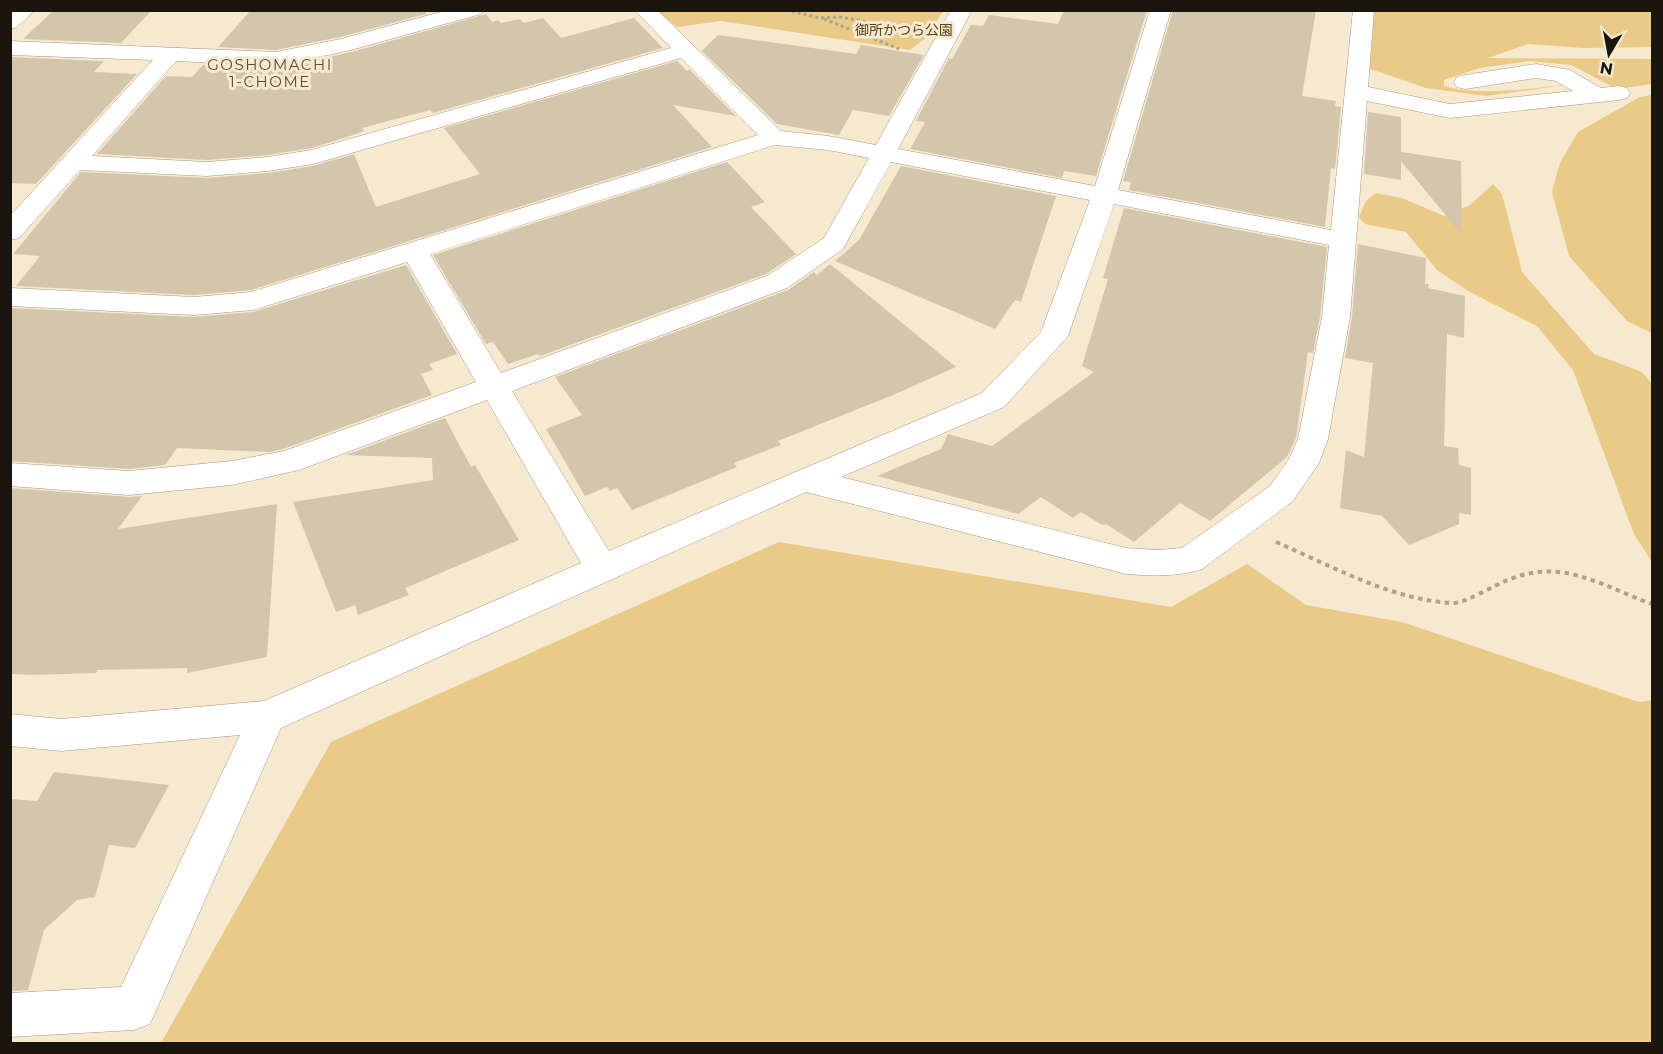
<svg xmlns="http://www.w3.org/2000/svg" width="1663" height="1054" font-family="Montserrat,'Noto Sans JP',sans-serif">
	<rect width="100%" height="100%" fill="#f6e9cf"/>
	<path fill="#eaca87" d="M656,11H943L927,37L910,50L721,21L677,27Z
		M1374,11H1652V47L1583,48L1528,44L1488,58L1652,59V84L1617,89L1571,65L1529,61L1480,68L1444,80V86C1483,97 1527,88 1567,85L1486,96L1426,88L1370,69Z
		M1652,95V333L1627,321L1569,256L1552,192L1560,163L1578,132L1640,97Z
		M1493,184L1502,194L1522,272L1594,354L1642,372L1652,384V562L1634,534L1573,370L1537,326L1468,291L1437,270L1406,232L1365,224L1359,217L1366,201L1376,193L1402,198L1444,216L1470,205Z
		M779,542L1171,607L1247,564L1306,605L1402,622L1639,702L1652,700V1043H161L331,742Z"/>
	<path fill="#d3c6ad" d="M54,10H152L121,43L23,39Z
		M251,10H426V14L340,37L276,50L218,47Z
		M1064,10H1147L1096,176L1064,171L1062,178L910,149L925,122L916,121L949,58L952,59L971,25L983,26L989,15L1058,24Z
		M1173,10H1316L1302,96L1336,101L1335,106L1341,107L1335,169L1331,168L1325,227L1129,190L1131,182L1123,181Z
		M486,14L492,22L498,20L501,23L520,19L524,23L543,18L561,38L634,18L663,48L433,113L430,110L362,128L364,131L347,137L311,148L268,155L207,160L97,154L166,76L192,77L203,65L276,68L352,52Z
		M718,35L856,54L861,45L924,55L889,116L853,110L839,135L777,124L702,51Z
		M10,57L104,61L94,72L137,74L36,184L10,183Z
		M677,61L687,71L689,69L736,116L673,105L712,147L251,290L194,295L16,286L40,256L13,254L81,172L207,178L268,173L313,166L354,154L376,207L480,174L444,128Z
		M1368,112L1401,117V152L1461,161L1462,235L1401,161V180L1364,174Z
		M727,162L765,202L751,207L796,254L766,274L540,356L538,354L508,364L493,342L486,344L433,255Z
		M901,166L1056,196L1021,302L1015,300L995,329L835,261L859,240Z
		M1124,208L1327,247L1320,317L1313,353L1308,352L1296,438L1287,457L1210,521L1180,503L1134,542L1106,524L1102,525L1081,512L1073,518L1041,497L1018,514L877,476L941,449L948,434L992,446L1094,372L1082,366L1108,279L1103,278Z
		M1358,244L1426,258L1425,284H1429L1428,288L1465,296L1464,338L1447,334L1444,446L1458,448L1459,465L1471,468V515L1459,513V524L1409,545L1382,516L1340,508L1346,450L1364,457L1373,363L1345,358L1352,317Z
		M830,264L956,367L893,395L778,441L781,445L734,463L737,467L632,510L617,488L610,491L607,487L585,496L546,429L582,415L555,377L788,290L814,272L817,275Z
		M406,265L457,354L429,364L433,370L421,374L432,395L283,449L269,452L177,448L165,465L129,469L10,461V308L194,317L253,312Z
		M445,418L471,467L475,465L519,540L405,588L409,595L358,615L355,605L336,612L293,502L433,480L432,458L346,455Z
		M10,488L129,497L142,496L118,529L277,504L267,657L187,673V668L97,670L96,673L32,675L10,674Z
		M54,772L169,785L135,848L109,845L95,897L77,900L44,930L28,990L10,991V799L37,801Z"/>
	<g fill="none" stroke-linecap="round" stroke-linejoin="round">
		<g stroke="#a69a82" stroke-width="1">
			<path id="minor" d="M12,10H35L17,27L10,29Z
				M448,10H484L481,14L351,50L276,66L176,61L92,156L207,162L268,157L311,150L671,48L635,10H657L781,131L828,136L876,145L951,10H972L898,149L1095,186L1150,10H1171L1118,190L1331,230L1353,10H1374L1368,87L1450,104L1573,91L1556,81L1536,78L1465,89L1457,87L1454,82L1457,77L1465,75L1536,64L1570,70L1601,88L1619,86L1627,88L1630,93L1627,98L1619,100L1450,118L1367,101L1350,317L1328,439L1319,463L1292,502L1202,569C1177,577 1152,576 1126,574L806,492L281,728L150,1024L134,1030L10,1037V993L121,987L240,735L61,751L10,746V714L61,719L264,701L581,563L487,400L299,470L232,485L129,495L10,486V463L129,471L232,461L284,451L476,382L407,262L253,310L194,315L10,306V288L194,297L251,292L758,135L681,58L313,164L268,171L207,176L80,170L19,238L10,240V216L153,60L10,55V41L276,52L341,39ZM775,145L828,150L869,158L824,238L767,276L501,373L430,254ZM891,162L1090,200L1041,332L982,393L609,551L512,391L787,288L843,249ZM1114,204L1329,245L1322,317L1298,439L1289,459L1270,486L1182,548L1158,550L1126,548L841,477L1004,407L1068,336Z"/>
		</g>
		<path stroke="#ada38e" stroke-width="3" stroke-dasharray="3 3" stroke-linecap="butt" d="M786,10L820,18L840,17L906,29L910,25L916,26
			M824,19L902,50"/>
		<path stroke="#ada38e" stroke-width="4" stroke-dasharray="4.5 4.5" stroke-linecap="butt" d="M1276,542C1332,566 1391,600 1453,603C1466,603 1494,585 1508,580C1563,557 1601,586 1652,604"/>
		<use href="#minor" fill="#fff" fill-rule="evenodd"/>
	</g>
	<g text-anchor="middle" dominant-baseline="central" stroke-width="6" stroke-linejoin="round" paint-order="stroke">
		<g font-size="14" fill="#564319" stroke="#f6e9cf">
			<text x="904" y="30">御所かつら公園</text>
		</g>
		<g font-size="15" letter-spacing="1.5" fill="#5a503a" stroke="#f6e9cf">
			<text x="270" y="64">GOSHOMACHI<tspan x="270" dy="17">1-CHOME</tspan></text>
		</g>
	</g>
	<rect width="1663" height="1054" fill="none" stroke="#1b160d" stroke-width="24"/>
	<g transform="translate(1609 54) rotate(190)" stroke="#f6e9cf" stroke-width="4.5" paint-order="stroke">
	<path d="M0-4.5L10 22L0 15L-10 22Z" fill="#1b160d"/>
	<text y="-9" font-size="16" font-weight="bold" text-anchor="middle" fill="#1b160d">N</text>
	</g>
</svg>
